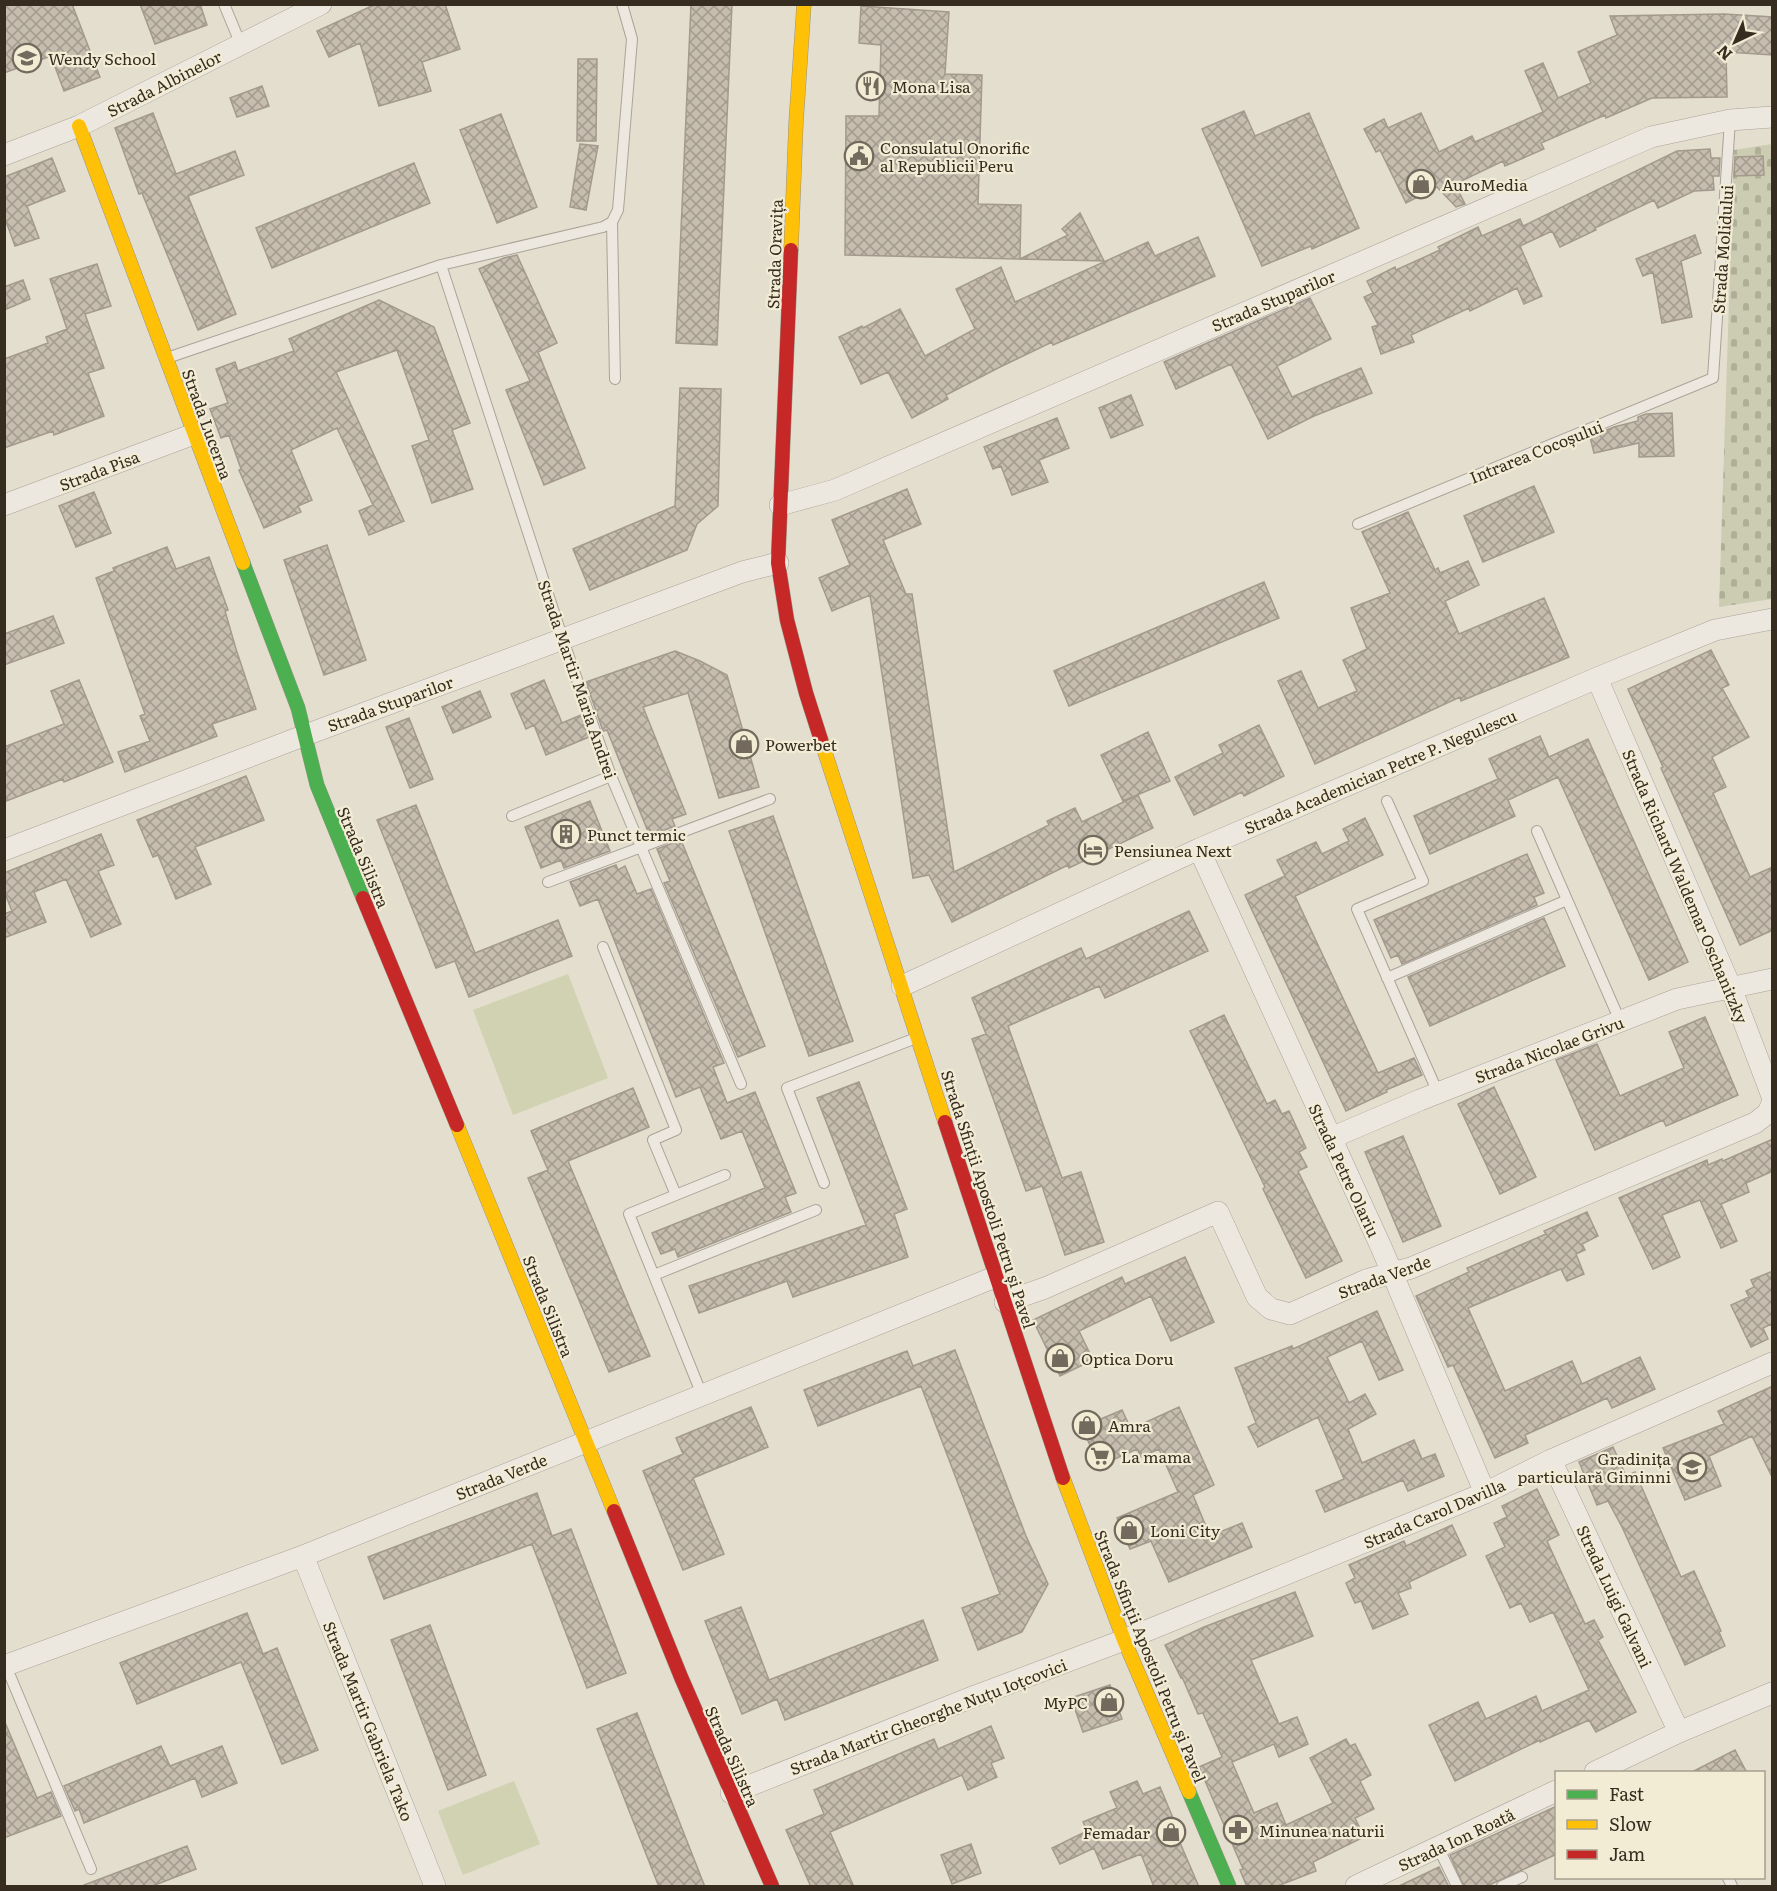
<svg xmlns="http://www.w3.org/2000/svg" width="1777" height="1891" font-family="Literata,serif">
	<defs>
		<pattern id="cemetery-stones" width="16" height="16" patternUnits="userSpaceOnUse" patternTransform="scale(1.5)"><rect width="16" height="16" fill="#cbccb1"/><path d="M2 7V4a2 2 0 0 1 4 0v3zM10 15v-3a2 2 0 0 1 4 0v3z" fill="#afaf98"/></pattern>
		<pattern id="building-cross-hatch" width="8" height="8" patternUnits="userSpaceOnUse" patternTransform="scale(1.5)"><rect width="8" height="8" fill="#c6bdaf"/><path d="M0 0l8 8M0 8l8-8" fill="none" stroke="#a29a8e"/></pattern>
	</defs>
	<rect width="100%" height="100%" fill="#e3dece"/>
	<path fill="url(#cemetery-stones)" d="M1772,144V599L1719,607L1734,150Z"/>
	<path fill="#d0d2b1" d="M568,974L608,1078L513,1115L473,1010Z
		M514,1781L540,1844L463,1875L438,1811Z"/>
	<path fill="url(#building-cross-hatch)" stroke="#a39a8d" stroke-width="1.5" d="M4,4H72L100,77L64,91L51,56L4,73Z
		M140,4H200L207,25L155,44Z
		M376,4H445L460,49L422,62L431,91L379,106L360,43L329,57L317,31Z
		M691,4H732L717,345L676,343Z
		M861,6L949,12L945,74L982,75L978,204L1021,205L1020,259L1068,235L1062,229L1080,213L1104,261L845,255L846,116H879L881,45L859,43Z
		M1724,14L1773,17V55L1726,52L1727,97L1652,98L1606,118L1605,115L1541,143L1544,149L1505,166L1503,161L1455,184L1465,204L1456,207L1437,187L1406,203L1380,150L1376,152L1364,129L1384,119L1388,128L1421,113L1439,152L1472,136L1475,142L1543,112L1525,71L1543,63L1558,98L1591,83L1578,52L1617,35L1610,16Z
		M578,59H597L596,141H577Z
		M262,86L269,106L237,117L230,98Z
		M1244,111L1255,136L1309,113L1359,228L1312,249L1311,246L1262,266L1202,129Z
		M153,113L176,174L235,151L244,175L188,196L236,314L198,330L142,193L139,194L115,128Z
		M501,114L537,207L497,223L460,130Z
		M580,144L598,146L586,210L570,207Z
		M1710,149L1711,158H1720L1719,176H1713L1714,190L1694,191L1658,208L1654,200L1595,228L1596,230L1560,247L1552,231L1520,246L1542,296L1524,304L1517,288L1470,311L1469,308L1411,335L1414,342L1381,354L1372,327L1378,325L1364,297L1373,293L1367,281L1395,267L1396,270L1440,250L1438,247L1478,227L1482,236L1520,219L1523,226L1677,151Z
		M1763,156L1764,175L1734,176L1735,157Z
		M52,158L65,191L27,206L39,238L15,246L4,216V177Z
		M414,163L430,203L272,268L256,228Z
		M1695,235L1701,253L1681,261L1692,317L1662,323L1653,272L1643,276L1636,259Z
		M1198,237L1215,276L1053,345L1052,342L998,368L946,395L948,399L912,418L888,372L861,384L839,337L862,326L863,328L900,309L925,356L975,329L956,289L1001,267L1015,302L1148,242L1155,256Z
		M517,255L557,343L538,352L585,468L544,485L506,390L530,381L479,269L504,258Z
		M97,264L111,306L85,314L104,368L88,373L104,416L54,435L53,431L4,448V359L48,343L46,337L67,329L50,279Z
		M23,280L30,299L4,310V287Z
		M1310,298L1331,339L1277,366L1292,397L1361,368L1372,393L1314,416L1268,439L1231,364L1176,389L1164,362Z
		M379,300L434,327L470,423L452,430L473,489L432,503L412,446L429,440L397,350L336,372L404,521L369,535L359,511L373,505L337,428L291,450L312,500L298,506L301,512L264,528L239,470L241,469L229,435L221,438L210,409L228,403L216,369L235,362L238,371L294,351L289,339Z
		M680,388L721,389L718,506L697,524L687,550L590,590L573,549L675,506Z
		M1131,395L1143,425L1111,438L1099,408Z
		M1672,413L1674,456L1639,457V443L1594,453L1590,437L1614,427L1638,421V417L1646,414Z
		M1057,418L1069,448L1039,460L1048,482L1012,495L1001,466L993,469L984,447Z
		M1534,486L1554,532L1483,562L1464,516Z
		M907,489L921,524L883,540L906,594H912L954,872L1049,825L1047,821L1075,808L1082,822L1138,795L1153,828L1069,868L1068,865L952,922L929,875L913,878L870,595L832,611L819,578L850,565L832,520Z
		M94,492L111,533L76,547L59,506Z
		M1408,512L1435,570L1438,568L1440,573L1468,561L1479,585L1445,601L1459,634L1544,598L1569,657L1461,701L1460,697L1315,764L1278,681L1301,671L1318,708L1357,691L1343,660L1367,649L1351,608L1390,593L1362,532Z
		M327,545L366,660L324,675L284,560Z
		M167,547L176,569L209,557L228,610L225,611L236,649L256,709L212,724L217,736L125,772L118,752L150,741L140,716L145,714L96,578L114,571L113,568Z
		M1264,582L1279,618L1069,706L1054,671Z
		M53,616L64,643L4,665V634Z
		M1711,650L1729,685L1722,688L1749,737L1712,757L1726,787L1713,793L1750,877L1773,867V930L1740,945L1661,768L1663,767L1628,689Z
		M675,651L700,661L727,675L759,787L719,798L688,693L643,707L686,814L672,819L675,826L651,835L649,828L647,829L607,730L603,731L586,682Z
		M79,680L113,762L64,782L63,779L4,802V747L64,724L51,691Z
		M544,680L562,723L581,715L589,737L546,755L534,725L526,729L511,694Z
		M480,691L491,717L453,733L442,707Z
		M409,718L433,779L410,788L386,727Z
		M1259,725L1284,776L1244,796L1242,792L1194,815L1175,777L1223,753L1219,745Z
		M1148,732L1170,781L1123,801L1101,755Z
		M1540,736L1549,757L1588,739L1688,962L1649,980L1558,777L1508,800L1515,816L1430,854L1414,816L1498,779L1489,759Z
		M246,776L264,820L195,847L211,884L176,899L158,855L153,857L137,820Z
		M590,801L610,851L564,868L561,860L541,868L525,827Z
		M416,805L475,953L558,920L572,956L469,997L455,961L436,968L377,820Z
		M773,816L853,1041L809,1056L729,831Z
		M1365,818L1383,855L1295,896L1378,1073L1414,1058L1422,1075L1386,1090L1387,1092L1346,1111L1245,895L1285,876L1277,860L1316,842L1322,854L1349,841L1343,829Z
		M101,834L114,865L98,871L121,924L91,937L66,879L34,892L46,922L4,938V914L12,911L4,891V873Z
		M681,840L765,1046L738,1057L664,883L670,881L657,849Z
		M1527,854L1544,893L1534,897L1537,905L1402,964L1398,955L1391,958L1374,920Z
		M616,865L618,870L625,866L637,894L651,889L724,1063L713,1067L727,1103L755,1092L796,1193L785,1197L791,1212L678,1257L675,1249L661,1254L652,1233L765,1188L742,1131L721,1139L700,1087L676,1097L598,899L580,906L570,882Z
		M1189,911L1208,951L1105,998L1099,986L1008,1026L1062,1178L1081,1172L1104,1242L1065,1255L1042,1186L1026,1191L972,1039L986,1034L972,998L1081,948L1086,959Z
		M1544,918L1565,966L1430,1026L1408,977Z
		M1224,1015L1267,1104L1275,1100L1282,1114L1289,1111L1306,1148L1299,1152L1307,1167L1298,1171L1342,1261L1306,1278L1263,1189L1265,1187L1190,1031Z
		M1705,1017L1738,1095L1666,1126L1663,1120L1595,1150L1556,1060L1597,1044L1620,1096L1684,1068L1669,1032Z
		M859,1082L907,1209L894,1214L908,1257L793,1297L787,1281L699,1313L689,1286L866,1225L817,1098Z
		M1494,1087L1536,1177L1500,1194L1458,1104Z
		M633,1088L649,1127L568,1161L650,1356L609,1372L528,1178L548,1170L531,1131Z
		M1403,1136L1441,1226L1403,1242L1365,1152Z
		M1773,1139V1171L1746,1183L1749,1192L1721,1204L1737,1241L1721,1248L1700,1200L1662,1215L1680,1257L1653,1269L1619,1198L1707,1160L1708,1165L1722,1159L1723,1161Z
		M1587,1212L1598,1236L1582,1244L1585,1250L1576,1254L1584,1274L1567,1281L1561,1269L1468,1308L1505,1391L1572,1361L1582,1384L1640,1357L1655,1389L1612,1408L1607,1398L1525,1435L1528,1443L1495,1458L1453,1365L1448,1367L1416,1296L1469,1272L1467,1268L1546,1234L1544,1231Z
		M1185,1257L1214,1322L1171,1341L1151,1296L1079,1331L1093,1360L1060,1376L1033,1320L1122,1277L1125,1284Z
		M1773,1271V1327L1771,1324L1763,1328L1768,1339L1751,1347L1731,1305L1749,1297L1746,1291L1754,1287L1751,1280Z
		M1377,1311L1403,1370L1379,1380L1362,1341L1327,1357L1349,1403L1365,1394L1376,1414L1348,1429L1362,1463L1414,1440L1422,1459L1435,1454L1444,1476L1408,1491L1403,1480L1325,1512L1316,1491L1344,1479L1318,1417L1258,1447L1248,1427L1256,1423L1235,1368L1292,1346L1293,1349Z
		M955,1350L1026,1536L1048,1584L1022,1632L978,1650L962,1608L1000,1594L921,1386L818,1426L804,1390L907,1351L913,1366Z
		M1773,1386V1479L1752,1436L1709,1456L1721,1486L1685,1500L1663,1448L1724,1424L1718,1411Z
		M751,1407L768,1447L693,1478L724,1554L683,1570L643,1471L683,1454L676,1438Z
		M1179,1407L1214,1485L1193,1495L1210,1536L1242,1523L1252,1547L1169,1582L1151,1541L1130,1549L1117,1518L1178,1492L1159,1449L1141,1457L1137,1449L1099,1466L1082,1427L1122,1410L1131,1429Z
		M1613,1447L1626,1476L1635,1472L1681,1577L1694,1571L1721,1631L1719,1632L1725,1646L1685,1665L1622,1527L1608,1501L1597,1505L1579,1462Z
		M1537,1489L1559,1535L1547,1541L1585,1624L1594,1620L1603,1637L1598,1640L1636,1712L1596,1732L1589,1720L1540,1742V1740L1455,1781L1429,1725L1478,1702L1486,1719L1536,1696L1542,1711L1589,1690L1553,1612L1530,1622L1521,1603L1510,1608L1486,1556L1505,1547L1494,1523L1507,1517L1502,1506Z
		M537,1493L552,1536L571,1529L626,1673L587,1688L532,1544L384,1599L368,1557Z
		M1452,1525L1466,1555L1409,1582L1411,1588L1398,1593L1408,1614L1373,1629L1361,1601L1355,1603L1346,1583L1355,1578L1349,1565L1404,1541L1406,1546Z
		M1295,1592L1313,1636L1251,1660L1279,1724L1297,1717L1308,1744L1279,1757L1274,1744L1232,1762L1254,1813L1277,1803L1286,1825L1333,1803L1310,1758L1346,1739L1350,1746L1355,1744L1371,1775L1360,1781L1374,1809L1355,1818L1364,1837L1313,1862L1316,1871L1275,1887H1247L1240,1870L1243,1869L1199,1767L1222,1757L1203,1713L1198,1714L1182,1677L1181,1678L1165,1645L1204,1627Z
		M741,1607L769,1680L923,1620L938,1660L785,1720L777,1699L742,1714L705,1621Z
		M247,1613L263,1654L277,1648L318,1750L282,1764L241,1662L137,1704L120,1663Z
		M430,1625L486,1775L448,1790L391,1640Z
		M1110,1685L1122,1719L1083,1732L1071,1698Z
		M637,1713L681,1826L705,1887H659L597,1729Z
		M4,1720L37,1798L51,1792L61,1816L4,1838Z
		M991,1726L1004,1758L991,1763L997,1777L968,1790L962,1775L830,1832L854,1887H811L786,1830L824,1814L814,1790L934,1739L938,1749Z
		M161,1746L170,1766L222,1746L237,1783L202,1797L195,1778L84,1823L79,1809L75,1811L64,1786Z
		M1735,1750L1747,1773H1690Z
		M1137,1781L1143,1794L1160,1787L1181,1837L1178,1838L1199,1887H1154L1141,1854L1103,1869L1094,1848L1060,1864L1052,1848L1087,1831L1083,1822L1117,1808L1110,1792Z
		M1557,1806V1854L1485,1887H1464L1450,1855Z
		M971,1844L981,1873L952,1884L941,1855Z
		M187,1846L196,1869L150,1887H84V1885Z
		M1439,1867L1449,1887H1397Z"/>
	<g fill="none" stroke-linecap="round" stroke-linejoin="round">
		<g stroke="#a9a397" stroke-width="12">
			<path id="lane" d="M224,4L241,45
				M612,222L615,379
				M441,265L563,640L611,776L741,1084
				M167,358L441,265L603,227L612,222L618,210L632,39L622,4
				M1358,524L1713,378L1730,120
				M1387,801L1423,881L1357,909L1438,1093
				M512,816L611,776
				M1537,831L1620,1021
				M548,882L770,799
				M603,947L676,1130L653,1140L676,1195
				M1387,978L1567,900
				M824,1183L787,1088L916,1038
				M654,1275L816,1210
				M702,1395L629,1214L725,1175
				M6,1666L91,1869
				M1438,1847L1457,1886
				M1728,1878L1732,1886
				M1502,1886L1522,1877"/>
		</g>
		<g stroke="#a9a397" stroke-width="22">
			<path id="street" d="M4,155L79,126L321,4
				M4,505L194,434
				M780,505L835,490L1651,137L1730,120L1772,117
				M1597,678L1731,988L1772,1096
				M1199,849L1382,1249L1485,1493
				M4,850L303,736L742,572L778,563
				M902,986L1199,849L1597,678L1715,630L1772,619
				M1331,1138L1420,1100L1677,999L1772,979
				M1005,1302L1045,1288L1218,1212L1257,1297L1271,1309L1290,1314L1366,1280L1411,1268L1755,1123L1768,1113L1772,1103
				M1551,1460L1679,1732
				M303,1556L435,1886
				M4,1666L303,1556L995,1277
				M1595,1772L1679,1732L1772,1693
				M731,1793L970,1698L1124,1640L1485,1493L1551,1460L1772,1363
				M1356,1886L1556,1791"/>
		</g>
		<g stroke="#989287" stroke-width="15">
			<path id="fast" d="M243,563L298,708L317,785L363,898
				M1189,1792L1229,1886"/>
		</g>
		<g stroke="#989287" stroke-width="15">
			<path id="slow" d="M79,126L243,563
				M791,250L796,123L804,4
				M821,740L945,1122
				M457,1125L614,1511
				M1063,1478L1124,1640L1189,1792"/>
		</g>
		<g stroke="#989287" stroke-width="15">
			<path id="jam" d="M791,250L778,563L787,620L806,693L821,740
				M363,898L457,1125
				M945,1122L1063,1478
				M614,1511L681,1677L772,1886"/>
		</g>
		<use href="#lane" stroke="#ece8e0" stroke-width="10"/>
		<use href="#street" stroke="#ece8e0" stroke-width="21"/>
		<use href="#fast" stroke="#4caf50" stroke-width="14"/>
		<use href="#slow" stroke="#ffc107" stroke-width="14"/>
		<use href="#jam" stroke="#c62828" stroke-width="14"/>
	</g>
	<defs>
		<g id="school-ring" transform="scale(1.5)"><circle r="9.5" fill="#f3ecd5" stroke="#736a5d" stroke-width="1.5"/><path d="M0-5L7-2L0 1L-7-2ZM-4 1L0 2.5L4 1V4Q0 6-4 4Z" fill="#736a5d"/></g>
		<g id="restaurant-ring" transform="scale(1.5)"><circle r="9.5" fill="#f3ecd5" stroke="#736a5d" stroke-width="1.5"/><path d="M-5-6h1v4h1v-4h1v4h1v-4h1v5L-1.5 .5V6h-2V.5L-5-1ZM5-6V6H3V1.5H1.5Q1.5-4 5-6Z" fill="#736a5d"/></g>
		<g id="civic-ring" transform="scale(1.5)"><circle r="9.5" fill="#f3ecd5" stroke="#736a5d" stroke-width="1.5"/><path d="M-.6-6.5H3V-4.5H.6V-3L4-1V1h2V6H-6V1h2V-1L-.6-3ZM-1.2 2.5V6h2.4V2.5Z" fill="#736a5d"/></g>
		<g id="shop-ring" transform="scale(1.5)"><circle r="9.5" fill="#f3ecd5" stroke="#736a5d" stroke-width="1.5"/><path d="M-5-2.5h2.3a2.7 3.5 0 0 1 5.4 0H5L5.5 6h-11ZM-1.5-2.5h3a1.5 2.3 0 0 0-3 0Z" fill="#736a5d"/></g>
		<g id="building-ring" transform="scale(1.5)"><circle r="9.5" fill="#f3ecd5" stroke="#736a5d" stroke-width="1.5"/><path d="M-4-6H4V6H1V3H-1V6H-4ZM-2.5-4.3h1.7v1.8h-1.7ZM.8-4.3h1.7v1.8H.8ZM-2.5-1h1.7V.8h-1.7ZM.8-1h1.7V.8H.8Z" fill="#736a5d"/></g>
		<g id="hotel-ring" transform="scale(1.5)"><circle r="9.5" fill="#f3ecd5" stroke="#736a5d" stroke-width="1.5"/><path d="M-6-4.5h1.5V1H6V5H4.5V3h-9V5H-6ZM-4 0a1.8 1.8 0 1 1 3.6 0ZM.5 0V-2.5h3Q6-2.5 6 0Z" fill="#736a5d"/></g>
		<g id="supermarket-ring" transform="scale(1.5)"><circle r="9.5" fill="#f3ecd5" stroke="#736a5d" stroke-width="1.5"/><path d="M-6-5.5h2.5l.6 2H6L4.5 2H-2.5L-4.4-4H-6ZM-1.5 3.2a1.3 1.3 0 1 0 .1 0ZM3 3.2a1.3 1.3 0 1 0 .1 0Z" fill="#736a5d"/></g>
		<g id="pharmacy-ring" transform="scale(1.5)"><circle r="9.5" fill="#f3ecd5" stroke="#736a5d" stroke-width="1.5"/><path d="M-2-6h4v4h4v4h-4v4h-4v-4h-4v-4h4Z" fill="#736a5d"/></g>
	</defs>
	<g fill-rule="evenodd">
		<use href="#school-ring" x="27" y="58"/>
		<use href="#restaurant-ring" x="871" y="86"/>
		<use href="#civic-ring" x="859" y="156"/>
		<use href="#shop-ring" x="1421" y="184"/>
		<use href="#shop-ring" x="744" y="744"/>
		<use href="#building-ring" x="566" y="834"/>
		<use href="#hotel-ring" x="1093" y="850"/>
		<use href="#shop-ring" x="1060" y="1358"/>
		<use href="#shop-ring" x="1087" y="1425"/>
		<use href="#supermarket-ring" x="1100" y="1456"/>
		<use href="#school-ring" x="1692" y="1467"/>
		<use href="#shop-ring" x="1129" y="1530"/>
		<use href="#shop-ring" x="1109" y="1702"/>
		<use href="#pharmacy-ring" x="1238" y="1830"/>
		<use href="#shop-ring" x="1171" y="1832"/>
	</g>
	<g text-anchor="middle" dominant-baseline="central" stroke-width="4.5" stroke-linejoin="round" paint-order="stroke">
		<g font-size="16" fill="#372c20" stroke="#f3ecd5" text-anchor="start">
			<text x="48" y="58">Wendy School</text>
			<text x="892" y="86">Mona Lisa</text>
			<text x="880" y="147">Consulatul Onorific<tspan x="880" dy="18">al Republicii Peru</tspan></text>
			<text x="1442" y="184">AuroMedia</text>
			<text x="765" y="744">Powerbet</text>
			<text x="587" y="834">Punct termic</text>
			<text x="1114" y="850">Pensiunea Next</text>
			<text x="1081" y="1358">Optica Doru</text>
			<text x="1108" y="1425">Amra</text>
			<text x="1121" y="1456">La mama</text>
			<text x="1671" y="1458" text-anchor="end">Gradinița<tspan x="1671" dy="18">particulară Giminni</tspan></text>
			<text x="1150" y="1530">Loni City</text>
			<text x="1088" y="1702" text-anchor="end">MyPC</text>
			<text x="1259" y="1830">Minunea naturii</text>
			<text x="1150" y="1832" text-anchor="end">Femadar</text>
		</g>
		<g font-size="16" fill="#372c20" stroke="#f3ecd5">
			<text transform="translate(164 83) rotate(-27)">Strada Albinelor</text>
			<text transform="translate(1722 249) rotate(-86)">Strada Molidului</text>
			<text transform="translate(774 254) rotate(-88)">Strada Oravița</text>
			<text transform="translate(1273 300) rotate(-23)">Strada Stuparilor</text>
			<text transform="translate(208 424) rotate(70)">Strada Lucerna</text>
			<text transform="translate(1536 451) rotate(-22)">Intrarea Cocoșului</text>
			<text transform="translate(99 470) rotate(-21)">Strada Pisa</text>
			<text transform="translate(578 679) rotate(71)">Strada Martir Maria Andrei</text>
			<text transform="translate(390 703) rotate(-20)">Strada Stuparilor</text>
			<text transform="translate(1380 771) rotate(-23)">Strada Academician Petre P. Negulescu</text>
			<text transform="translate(364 857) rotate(67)">Strada Silistra</text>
			<text transform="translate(1686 886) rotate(67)">Strada Richard Waldemar Oschanitzky</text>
			<text transform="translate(1549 1049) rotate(-21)">Strada Nicolae Grivu</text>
			<text transform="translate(1345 1170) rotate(65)">Strada Petre Olariu</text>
			<text transform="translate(989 1199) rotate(72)">Strada Sfinții Apostoli Petru și Pavel</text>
			<text transform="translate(1384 1276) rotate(-20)">Strada Verde</text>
			<text transform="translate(549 1306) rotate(68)">Strada Silistra</text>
			<text transform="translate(501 1476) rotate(-22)">Strada Verde</text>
			<text transform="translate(1434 1513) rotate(-23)">Strada Carol Davilla</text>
			<text transform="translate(1615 1596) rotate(65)">Strada Luigi Galvani</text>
			<text transform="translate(1151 1656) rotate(68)">Strada Sfinții Apostoli Petru și Pavel</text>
			<text transform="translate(928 1716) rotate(-21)">Strada Martir Gheorghe Nuțu Ioțcovici</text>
			<text transform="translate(369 1721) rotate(68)">Strada Martir Gabriela Tako</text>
			<text transform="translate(733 1756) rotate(66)">Strada Silistra</text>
			<text transform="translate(1456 1839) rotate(-25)">Strada Ion Roată</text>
		</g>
	</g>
	<rect width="1777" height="1891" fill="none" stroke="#372c20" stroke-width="12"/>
	<rect x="1555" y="1771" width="210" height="108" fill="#f3ecd5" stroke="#a89f8d" stroke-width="1.5"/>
	<rect x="1567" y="1790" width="30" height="9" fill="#4caf50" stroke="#a89f8d" stroke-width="1.5"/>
	<text x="1609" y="1801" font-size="18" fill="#372c20">Fast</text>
	<rect x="1567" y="1820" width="30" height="9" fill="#ffc107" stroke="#a89f8d" stroke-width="1.5"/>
	<text x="1609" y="1831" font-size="18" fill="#372c20">Slow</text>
	<rect x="1567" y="1850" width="30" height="9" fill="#c62828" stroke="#a89f8d" stroke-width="1.5"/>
	<text x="1609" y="1861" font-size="18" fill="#372c20">Jam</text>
	<g transform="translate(1735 42) rotate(224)" stroke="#f3ecd5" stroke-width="4.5" paint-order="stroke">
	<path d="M0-4.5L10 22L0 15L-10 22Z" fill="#372c20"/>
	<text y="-9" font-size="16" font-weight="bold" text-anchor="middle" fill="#372c20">N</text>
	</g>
</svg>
